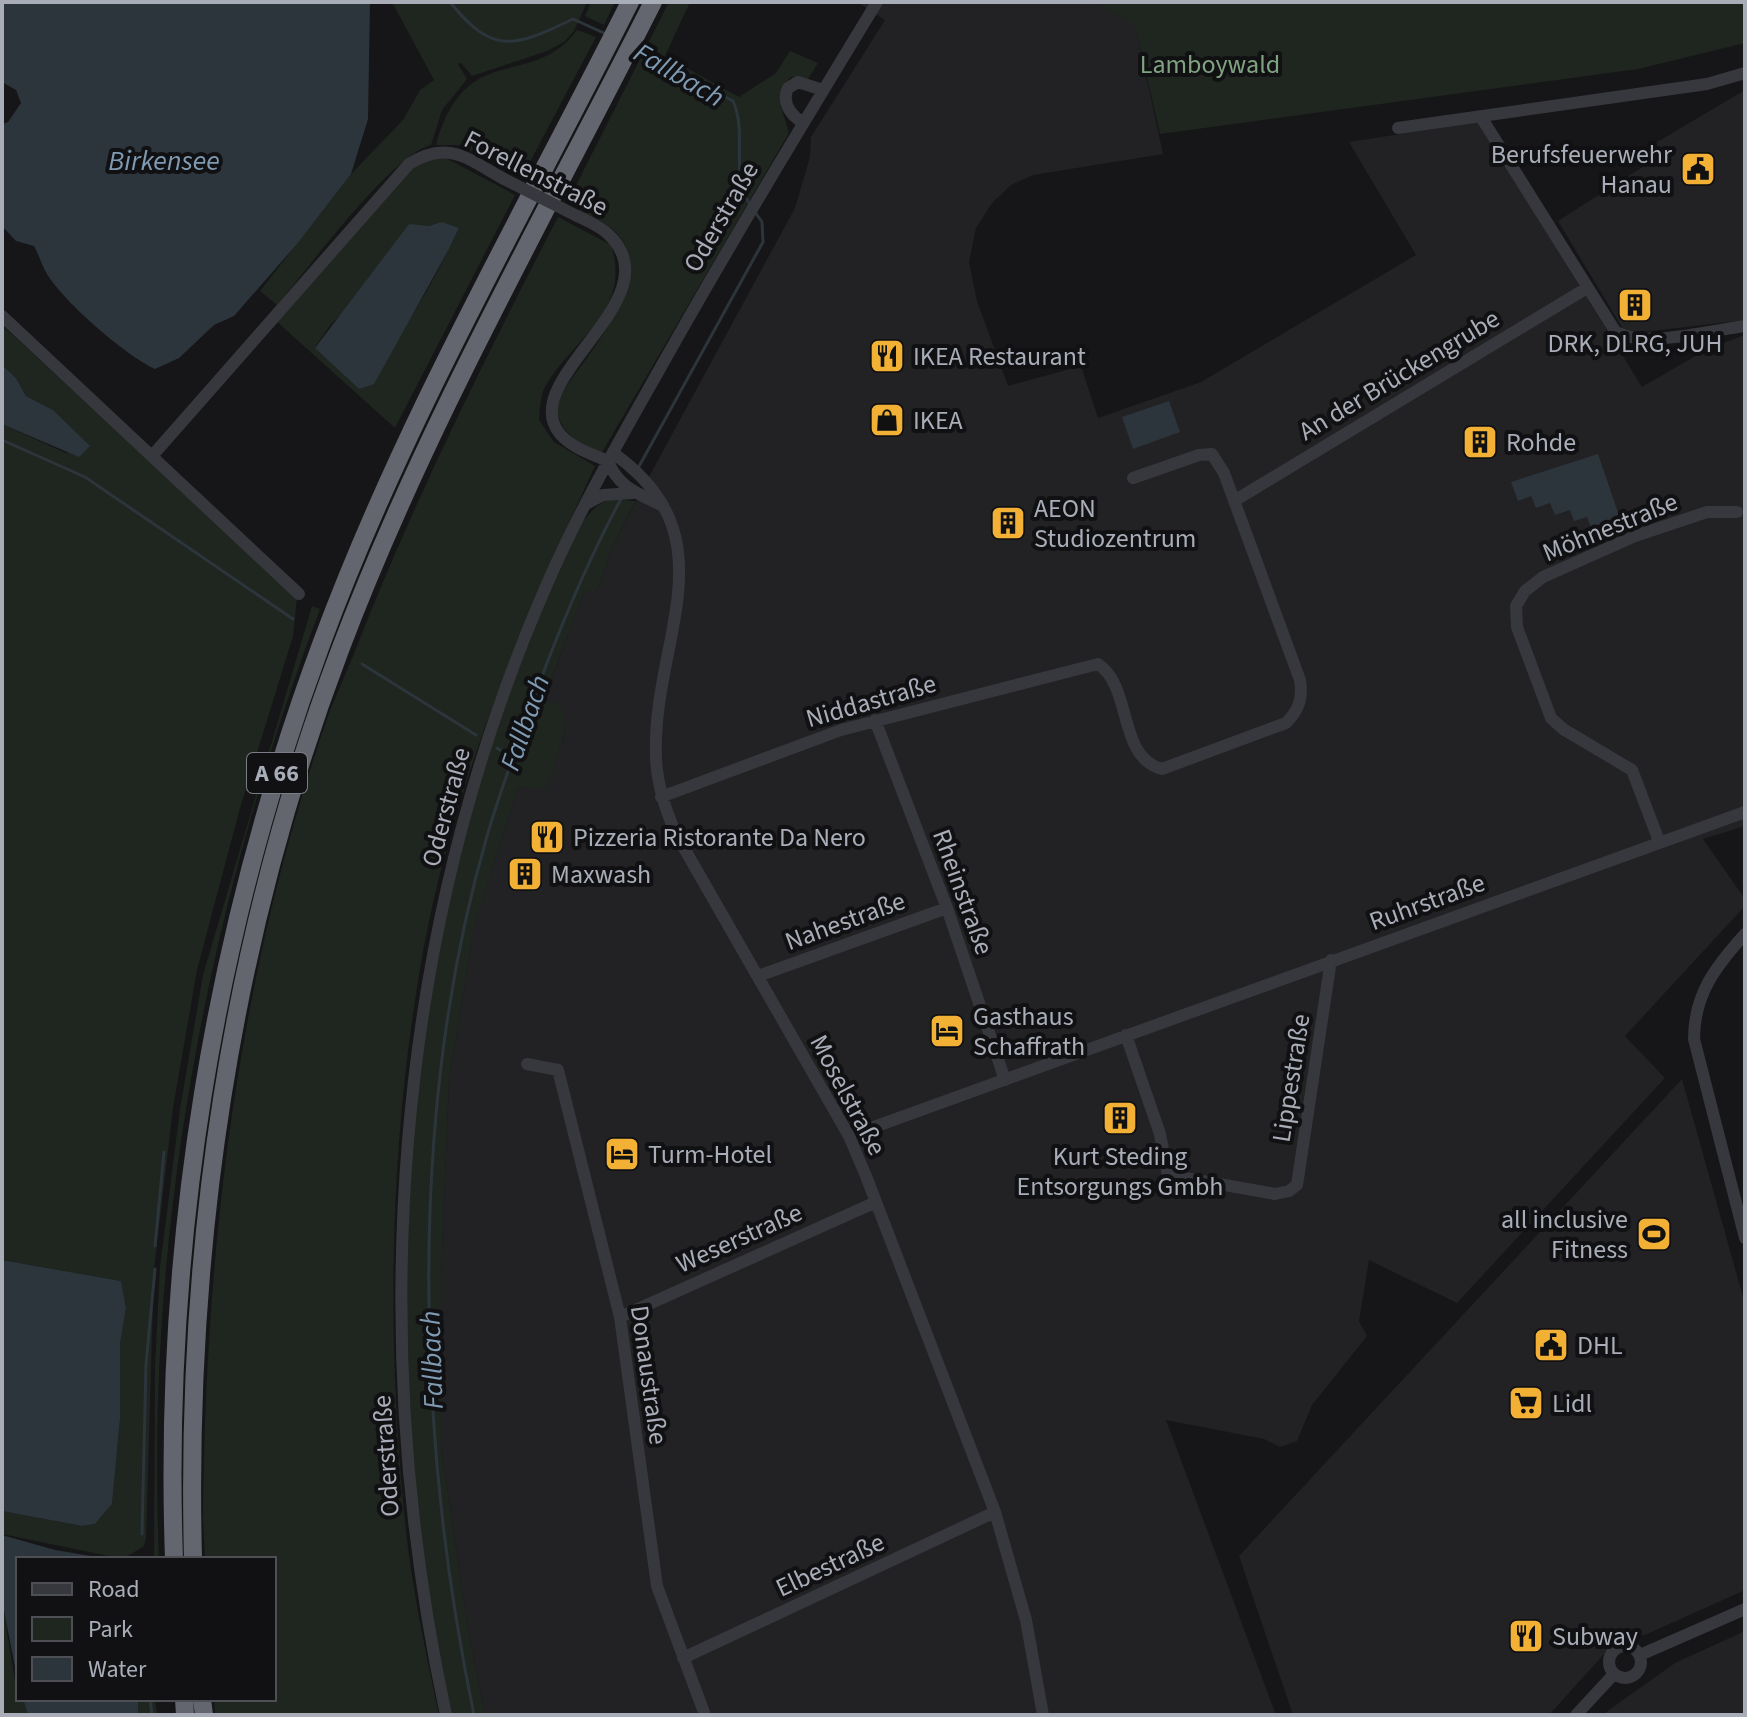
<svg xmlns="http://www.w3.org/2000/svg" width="1747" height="1717" font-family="'Source Sans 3',sans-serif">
	<rect width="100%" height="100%" fill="#161618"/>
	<path fill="#222225" d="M857,2H1094L1135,24L1163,154L1033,175L1011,185L992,203L976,228L969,262L977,301L1008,386L1081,366L1098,418L1201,382L1416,255L1349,142L1478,122L1642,387L1709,348L1745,335V826L1703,839L1745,899V906L1625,1036L1665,1078L1457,1303L1369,1260L1359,1321L1367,1336L1312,1405L1297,1441L1280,1447L1264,1439L1166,1420L1276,1715H485L468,1630L441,1446V1278L449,1080L474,927L518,787L547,788L566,729L544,700L584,591L598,589L610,552L644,486L795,208L810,157L811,137L885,20Z
		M1745,90V320L1626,334L1558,221L1644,166L1642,151Z
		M1682,1079L1745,1304V1590L1645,1635L1623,1633L1549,1715H1293L1239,1556Z
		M1745,1631V1715H1602L1675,1663Z"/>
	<path fill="#1e261f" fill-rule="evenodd" d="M392,2H587L574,31L564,42L547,51L472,76L461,63L458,64L467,79L442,110L431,145C391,155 308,269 277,305L260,291L351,174L403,120L420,90L434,80Z
		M591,2H615L604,25L585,16Z
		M669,2H690L665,56L739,97L776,73L790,51L818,63L808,79L791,77C772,95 783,110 789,133L601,454C577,442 557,432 556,402C581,360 671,269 607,225C599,219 588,216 579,211L581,207L568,201Z
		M1094,2H1745V43L1638,69L1160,134L1135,25Z
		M577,30L596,37L522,177L462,145H436C466,37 531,92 577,30Z
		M446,158L515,195L395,428L275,320L398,179L422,159ZM442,223L459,228C430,290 402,336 359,389L315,347L331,324L429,226Z
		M558,217L611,245C633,312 571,339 544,389C540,397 540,411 539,420L554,442L595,466C523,622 454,782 423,952C390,1135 386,1326 404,1511C410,1580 425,1648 439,1715H215L214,1699H274V1559H205L203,1520C205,1249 237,979 326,722C335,696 347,672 357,646C415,498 485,358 558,217Z
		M2,325L297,598L293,636L240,808L197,970L173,1108L154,1269L146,1538L144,1546L123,1559L2,1534V1511L82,1526L95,1524L112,1504L120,1419V1344L126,1308L121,1281L2,1260V424L68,454L53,410L26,396L16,378L2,365Z
		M610,499L636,501L610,552L598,589L584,592L544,699L562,707L566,729L547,789L518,787L474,928L449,1080L441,1278V1446L468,1630L485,1715H451C383,1407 389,1065 483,762C496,720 515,679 531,638C544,603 573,510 610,499Z
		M312,606L320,609C206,911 145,1236 159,1559H154L155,1366L160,1267L180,1109L203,975Z
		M2,1601L18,1699H23L28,1715H2Z
		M138,1699H155L157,1715H138Z"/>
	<path fill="#2c353c" d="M2,2H370L368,119L351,174L297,244L234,316L214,325L179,358L155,369C125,355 64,302 47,274C42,266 39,255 34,246L16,241L2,226V124L8,122L21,103L16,90L2,82Z
		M442,222L459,228L449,249L374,384L359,389L315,348L409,224L429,226Z
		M2,365L16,378L26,396L53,410L90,446L79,457L2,424Z
		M1169,401L1180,432L1133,449L1122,417Z
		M1598,454L1624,530L1607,537L1604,526L1592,530L1587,517L1574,521L1570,510L1555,515L1550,503L1536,508L1531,496L1518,501L1511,482Z
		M2,1260L121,1281L126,1308L120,1344V1419L112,1504L95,1524L82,1526L2,1511Z
		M2,1535L55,1550L109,1559H18V1682L2,1601Z
		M23,1699H138V1715H28Z"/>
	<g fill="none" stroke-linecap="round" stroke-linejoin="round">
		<path stroke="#2c353c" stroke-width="3" d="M450,2C493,56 515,47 573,19L606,34
			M638,50L733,101C748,134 729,177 751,206
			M2,440L85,477L293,619
			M637,470L763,242L762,222L755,212
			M362,664L476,735
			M497,748L511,757
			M155,1246L164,1152
			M142,1534L146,1364L155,1269
			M150,1699L152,1715
			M474,1715C416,1435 407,1113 487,836C498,798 512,760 525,723C552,646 583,569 622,497"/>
		<path stroke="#37383d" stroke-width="12" d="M1481,117L1615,331C1641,349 1713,330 1745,326
			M803,123C791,115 781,103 788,88L798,82L823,90
			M1398,128L1707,84L1745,73
			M577,216C587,221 600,226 608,234C677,298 514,379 560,434C572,448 592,454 608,461
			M2,316L299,594
			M613,453C734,538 651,641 656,758C657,785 665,809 676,834L849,1136L866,1176L995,1512L1026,1620L1043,1715
			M152,456L409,164C448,139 468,159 504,179
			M608,461C618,487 637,493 661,505
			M1234,501L1587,288
			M586,504L603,495L633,493
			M875,720L947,908L1005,1080
			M661,797L841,730L1098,664C1133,687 1117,757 1162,769L1286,723C1299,710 1303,698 1300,680L1224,473L1212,454L1199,455L1133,478
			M1659,841L1632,770L1563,729L1551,718L1517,627L1516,606L1525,591L1543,577L1635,536L1707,512H1737
			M1745,934C1716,966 1694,994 1694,1039L1745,1238
			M758,976L947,908
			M1126,1035L1160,1134L1168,1175L1275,1194L1289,1191L1297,1185L1331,960
			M527,1064L558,1070L620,1317L657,1586L705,1715
			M849,1136L1745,812
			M620,1317L876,1202
			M1609 1662a16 16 0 1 1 32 0a16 16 0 1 1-32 0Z
			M1640,1655L1745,1609
			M683,1658L995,1512
			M446,1715C365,1338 392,938 547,584C580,508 622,436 662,365C731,242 804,122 877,2
			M1576,1715L1614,1674"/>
		<path stroke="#63666e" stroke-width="18" d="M174,1559C163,1247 213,935 322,642C404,420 524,213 630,2
			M193,1559C185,1250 230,940 340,650C425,425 545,216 653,2
			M184,1699L185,1715
			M202,1699L204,1715"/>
		<path stroke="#37383d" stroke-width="12" d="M504,179L577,216"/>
	</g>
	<defs>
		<g id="civic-square" transform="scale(1.8)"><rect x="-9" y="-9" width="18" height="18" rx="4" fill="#f2b134" stroke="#111113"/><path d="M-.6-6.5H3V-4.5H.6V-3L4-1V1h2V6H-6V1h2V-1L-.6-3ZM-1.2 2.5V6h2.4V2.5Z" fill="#111"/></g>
		<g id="building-square" transform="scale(1.8)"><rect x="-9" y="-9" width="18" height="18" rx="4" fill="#f2b134" stroke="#111113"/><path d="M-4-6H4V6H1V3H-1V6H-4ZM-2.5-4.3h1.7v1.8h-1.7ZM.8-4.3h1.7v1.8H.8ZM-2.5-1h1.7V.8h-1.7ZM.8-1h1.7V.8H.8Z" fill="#111"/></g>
		<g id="restaurant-square" transform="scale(1.8)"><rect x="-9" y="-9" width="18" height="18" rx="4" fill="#f2b134" stroke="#111113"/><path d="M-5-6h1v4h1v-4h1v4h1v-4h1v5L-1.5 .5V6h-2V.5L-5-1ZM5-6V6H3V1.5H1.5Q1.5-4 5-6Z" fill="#111"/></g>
		<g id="shop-square" transform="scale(1.8)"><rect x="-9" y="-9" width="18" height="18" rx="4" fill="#f2b134" stroke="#111113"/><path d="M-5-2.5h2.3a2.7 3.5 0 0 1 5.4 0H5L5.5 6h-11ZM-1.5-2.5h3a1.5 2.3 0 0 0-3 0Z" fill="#111"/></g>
		<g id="hotel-square" transform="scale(1.8)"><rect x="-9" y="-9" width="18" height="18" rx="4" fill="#f2b134" stroke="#111113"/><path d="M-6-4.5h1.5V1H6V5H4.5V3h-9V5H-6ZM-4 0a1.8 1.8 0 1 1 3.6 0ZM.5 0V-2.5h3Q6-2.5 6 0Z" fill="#111"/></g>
		<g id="stadium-square" transform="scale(1.8)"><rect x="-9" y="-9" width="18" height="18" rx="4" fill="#f2b134" stroke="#111113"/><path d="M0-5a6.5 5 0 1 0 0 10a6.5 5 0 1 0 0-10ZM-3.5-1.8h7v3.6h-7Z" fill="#111"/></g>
		<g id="supermarket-square" transform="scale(1.8)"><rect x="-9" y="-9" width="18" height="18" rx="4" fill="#f2b134" stroke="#111113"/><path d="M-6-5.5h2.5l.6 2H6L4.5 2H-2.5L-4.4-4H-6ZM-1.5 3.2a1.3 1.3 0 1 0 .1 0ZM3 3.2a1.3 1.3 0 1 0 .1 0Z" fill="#111"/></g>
	</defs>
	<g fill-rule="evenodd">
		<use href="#civic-square" x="1698" y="169"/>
		<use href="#building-square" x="1635" y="305"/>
		<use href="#restaurant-square" x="887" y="356"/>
		<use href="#shop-square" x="887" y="420"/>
		<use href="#building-square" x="1480" y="442"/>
		<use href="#building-square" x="1008" y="523"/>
		<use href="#restaurant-square" x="547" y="837"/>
		<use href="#building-square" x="525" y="874"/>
		<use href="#hotel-square" x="947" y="1031"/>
		<use href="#building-square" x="1120" y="1118"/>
		<use href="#hotel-square" x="622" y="1154"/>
		<use href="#stadium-square" x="1654" y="1234"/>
		<use href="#civic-square" x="1551" y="1345"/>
		<use href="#supermarket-square" x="1526" y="1403"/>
		<use href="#restaurant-square" x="1526" y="1636"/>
	</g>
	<g text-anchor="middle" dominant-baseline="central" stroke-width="8" stroke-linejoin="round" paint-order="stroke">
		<rect fill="#111113" stroke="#7b7e86" stroke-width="2" x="247" y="753" width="60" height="40" rx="6"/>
		<g font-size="24" font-weight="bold" fill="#a8adb8">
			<text x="277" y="773">A 66</text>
		</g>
		<g font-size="26" fill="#7fa381" stroke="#111113">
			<text x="1210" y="64">Lamboywald</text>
		</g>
		<g font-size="26" fill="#a8adb8" stroke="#111113" text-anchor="start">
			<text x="1672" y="154" text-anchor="end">Berufsfeuerwehr<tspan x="1672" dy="30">Hanau</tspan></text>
			<text x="1635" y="343" text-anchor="middle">DRK, DLRG, JUH</text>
			<text x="913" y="356">IKEA Restaurant</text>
			<text x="913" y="420">IKEA</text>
			<text x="1506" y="442">Rohde</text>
			<text x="1034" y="508">AEON<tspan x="1034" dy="30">Studiozentrum</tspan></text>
			<text x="573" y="837">Pizzeria Ristorante Da Nero</text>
			<text x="551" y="874">Maxwash</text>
			<text x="973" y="1016">Gasthaus<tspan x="973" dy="30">Schaffrath</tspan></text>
			<text x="648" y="1154">Turm-Hotel</text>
			<text x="1120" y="1156" text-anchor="middle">Kurt Steding<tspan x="1120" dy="30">Entsorgungs Gmbh</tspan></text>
			<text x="1628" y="1219" text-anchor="end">all inclusive<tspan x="1628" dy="30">Fitness</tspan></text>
			<text x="1577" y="1345">DHL</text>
			<text x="1552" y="1403">Lidl</text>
			<text x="1552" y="1636">Subway</text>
		</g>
		<g font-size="26" fill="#a8adb8" stroke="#111113">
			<text transform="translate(536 173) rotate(27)">Forellenstraße</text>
			<text transform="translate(721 217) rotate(-60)">Oderstraße</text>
			<text transform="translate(1399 375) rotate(-31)">An der Brückengrube</text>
			<text transform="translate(1610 527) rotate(-22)">Möhnestraße</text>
			<text transform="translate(871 701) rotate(-16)">Niddastraße</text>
			<text transform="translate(446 807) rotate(-75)">Oderstraße</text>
			<text transform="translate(963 892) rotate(70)">Rheinstraße</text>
			<text transform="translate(1427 902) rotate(-20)">Ruhrstraße</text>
			<text transform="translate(845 921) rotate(-20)">Nahestraße</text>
			<text transform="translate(1291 1078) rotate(-81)">Lippestraße</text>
			<text transform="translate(848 1095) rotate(62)">Moselstraße</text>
			<text transform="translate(739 1238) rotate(-24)">Weserstraße</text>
			<text transform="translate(649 1375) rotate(82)">Donaustraße</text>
			<text transform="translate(386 1456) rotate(-94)">Oderstraße</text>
			<text transform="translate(830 1565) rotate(-25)">Elbestraße</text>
		</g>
		<g font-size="28" font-style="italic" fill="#7f9bb3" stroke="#111113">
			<text transform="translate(679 75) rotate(30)">Fallbach</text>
			<text x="164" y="161">Birkensee</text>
			<text transform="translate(525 723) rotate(-71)">Fallbach</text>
			<text transform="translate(432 1360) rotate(-92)">Fallbach</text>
		</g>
	</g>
	<rect width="1747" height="1717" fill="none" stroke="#a8adb8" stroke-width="8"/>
	<rect x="16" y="1557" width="260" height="144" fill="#111113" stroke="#4d4f55" stroke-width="2"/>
	<rect x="32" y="1583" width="40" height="12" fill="#37383d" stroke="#4d4f55" stroke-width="2"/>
	<text x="88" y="1597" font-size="24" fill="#a8adb8">Road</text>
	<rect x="32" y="1617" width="40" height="24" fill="#1e261f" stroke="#4d4f55" stroke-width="2"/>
	<text x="88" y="1637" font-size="24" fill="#a8adb8">Park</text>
	<rect x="32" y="1657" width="40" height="24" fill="#2c353c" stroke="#4d4f55" stroke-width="2"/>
	<text x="88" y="1677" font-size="24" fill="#a8adb8">Water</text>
</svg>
